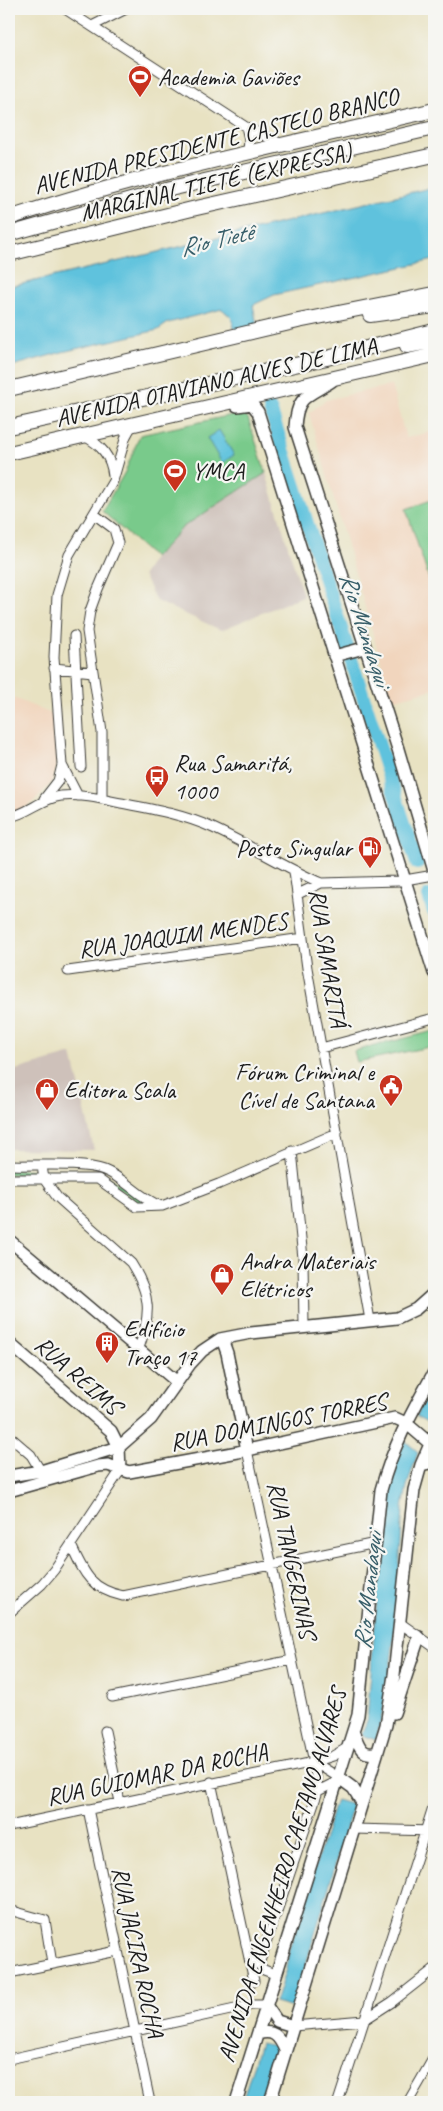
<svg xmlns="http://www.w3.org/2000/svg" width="443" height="2111" font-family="Caveat,sans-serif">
	<rect width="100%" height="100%" fill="#f6f6f2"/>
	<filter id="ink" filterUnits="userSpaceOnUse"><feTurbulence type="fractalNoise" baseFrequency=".02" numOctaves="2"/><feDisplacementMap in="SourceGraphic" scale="10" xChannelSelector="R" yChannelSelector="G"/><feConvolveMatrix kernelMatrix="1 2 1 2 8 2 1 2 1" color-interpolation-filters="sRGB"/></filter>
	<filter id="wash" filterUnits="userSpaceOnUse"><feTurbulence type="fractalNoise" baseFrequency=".0096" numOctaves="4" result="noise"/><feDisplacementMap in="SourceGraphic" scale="20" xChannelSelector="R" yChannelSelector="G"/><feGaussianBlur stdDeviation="1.12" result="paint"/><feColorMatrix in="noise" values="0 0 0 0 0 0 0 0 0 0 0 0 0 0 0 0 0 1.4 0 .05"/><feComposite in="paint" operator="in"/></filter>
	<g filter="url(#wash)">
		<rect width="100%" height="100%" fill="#e8e2c2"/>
		<path fill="#f1d5bd" d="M391,385L406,438L434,431V689L392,700L309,413L326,400Z
			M9,696L54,715L59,753L56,771L51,783L32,803L20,811L9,813Z"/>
		<path fill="#cec1ba" d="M266,473L303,596L221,630L156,601L143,575L154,558L183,527Z
			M72,1054L94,1150L9,1149V1072Z"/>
		<path fill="#79ca8b" stroke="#4a7354" d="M237,414H243L248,418L266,473L183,527L154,558L102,511L125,472L140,435Z
			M434,499V581L430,582L406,509Z
			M434,1031V1046L357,1062L354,1051Z
			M9,1169L101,1173L148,1203L143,1205L100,1176L9,1174Z"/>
		<path fill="#5fc2dd" stroke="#3e6f7c" d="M434,187V260L274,295L253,305L257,325L235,331L231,317L222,309L168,323L158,330L62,352L9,367V287Z
			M219,430L234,455L222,463L207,438Z
			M434,1384V1423L433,1425L416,1416Z
			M405,1441L418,1452L407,1486L403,1508C398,1585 396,1665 376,1740L361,1735L367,1721L384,1511L397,1456Z
			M336,1800L353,1805L293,2008L275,2003L286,1969L289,1949Z
			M260,2043L279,2047L262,2102H242Z"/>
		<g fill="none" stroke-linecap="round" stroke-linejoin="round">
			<path stroke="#5fc2dd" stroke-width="14" d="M270,409L417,863
				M429,896L434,912"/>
		</g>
	</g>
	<g filter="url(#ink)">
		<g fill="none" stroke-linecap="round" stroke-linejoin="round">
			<g stroke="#3b3a35" stroke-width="11">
				<path id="minor" d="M65,9L246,127L282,144
					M92,26L126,9
					M246,127L249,139L248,152
					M84,436C101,445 111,456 113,476
					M94,514L114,529L118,543L98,589L90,611L87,631L102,732V799
					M74,636L81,767
					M54,668L93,672
					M78,796L62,765L54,657L57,595L69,555L113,481L126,436L132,425
					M44,799L58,781L62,765
					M9,817C28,814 42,798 61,796C81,794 102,799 121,803C152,809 185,815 213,828C250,845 284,867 321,883
					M294,872L307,968L370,1320
					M298,894L321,883L399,881L434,875
					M68,971L303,938
					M321,1048L434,1018
					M292,1151L303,1258L304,1327
					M9,1165C33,1166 83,1162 104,1170C125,1178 139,1198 159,1205
					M42,1166L44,1179L57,1197L131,1263C152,1296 151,1315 138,1351
					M9,1179H98L137,1207L162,1206L219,1184L337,1133
					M9,1436L31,1455L43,1475
					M247,1450L314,1762L318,1791L259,1964
					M71,1545C84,1573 90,1589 123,1596L376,1543
					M9,1613L42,1584L54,1570L120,1471
					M400,1623L434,1647
					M112,1697L292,1660
					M105,1731L120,1802
					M314,1762L333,1756L347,1748
					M211,1782L254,1981
					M318,1791L336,1782
					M88,1809L150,2102
					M9,1826L314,1762L338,1777
					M354,1829L434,1831
					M9,1910L45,1920L52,1964
					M255,1960L264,1970L275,1974
					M9,1973L117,1951
					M293,2026L364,2020L392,2002L434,1969
					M9,2059L253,2005H266
					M338,2102L434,1804
					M408,2102L434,2057"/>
			</g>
			<g stroke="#3b3a35" stroke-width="14">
				<path id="major" d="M332,381C308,397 297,394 295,427L398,749L434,871
					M237,406L252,404L258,412L434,973
					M334,656L364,648
					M9,1240L177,1382
					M222,1339L227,1353L247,1450
					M9,1343L111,1431L119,1447L120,1471
					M421,1465L434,1462
					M9,1476L41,1471L119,1447L151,1419L190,1364L202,1351L220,1339L251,1333L397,1318L416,1309L434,1293
					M9,1491L98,1466L108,1465L129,1472L238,1452L395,1418L406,1423L434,1447
					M394,1713L419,1637
					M353,1731C358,1743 361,1758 377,1752
					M338,1777L353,1788L362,1803
					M266,2005L277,2021L293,2026
					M258,2034C273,2029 279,2036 285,2050
					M236,2102L358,1715L381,1490C393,1445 412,1412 434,1372
					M270,2102L386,1725L394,1675L414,1490L421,1465L434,1435"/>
			</g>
			<g stroke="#3b3a35" stroke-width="16">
				<path id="highway" d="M9,218C148,172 292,143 434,110
					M9,234L170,189L434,128
					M9,254L192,209L434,155
					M370,315L434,306
					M407,346L434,341
					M9,389L298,321L434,294
					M9,427L327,358L434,331
					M9,453L434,355"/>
			</g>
			<use href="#minor" stroke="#fff" stroke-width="9"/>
			<use href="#major" stroke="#fff" stroke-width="11"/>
			<use href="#highway" stroke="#fff" stroke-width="14"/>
		</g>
	</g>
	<defs>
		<g id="stadium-pin" transform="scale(1.25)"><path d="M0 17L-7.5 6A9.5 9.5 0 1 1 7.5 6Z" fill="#c8321e" stroke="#f6f6f2"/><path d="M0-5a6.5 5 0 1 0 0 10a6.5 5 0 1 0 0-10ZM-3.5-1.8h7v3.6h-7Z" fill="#fff"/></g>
		<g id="bus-pin" transform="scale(1.25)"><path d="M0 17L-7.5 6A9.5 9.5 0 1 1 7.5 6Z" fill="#c8321e" stroke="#f6f6f2"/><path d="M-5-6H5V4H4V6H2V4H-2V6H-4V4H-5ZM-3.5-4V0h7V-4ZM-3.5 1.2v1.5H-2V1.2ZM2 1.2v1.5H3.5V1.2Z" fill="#fff"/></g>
		<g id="fuel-pin" transform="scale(1.25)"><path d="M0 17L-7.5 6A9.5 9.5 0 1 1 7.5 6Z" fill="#c8321e" stroke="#f6f6f2"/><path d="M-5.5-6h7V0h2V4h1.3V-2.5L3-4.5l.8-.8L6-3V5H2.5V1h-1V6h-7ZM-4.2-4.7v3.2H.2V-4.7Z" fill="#fff"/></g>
		<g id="civic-pin" transform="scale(1.25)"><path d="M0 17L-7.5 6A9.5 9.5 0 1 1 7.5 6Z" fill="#c8321e" stroke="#f6f6f2"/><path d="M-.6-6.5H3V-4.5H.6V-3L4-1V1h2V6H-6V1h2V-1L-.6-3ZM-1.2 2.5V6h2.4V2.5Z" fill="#fff"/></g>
		<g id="shop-pin" transform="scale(1.25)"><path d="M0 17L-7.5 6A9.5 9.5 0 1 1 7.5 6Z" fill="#c8321e" stroke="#f6f6f2"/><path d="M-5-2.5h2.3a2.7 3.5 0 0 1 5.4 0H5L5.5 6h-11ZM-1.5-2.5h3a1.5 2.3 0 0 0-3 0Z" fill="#fff"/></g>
		<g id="building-pin" transform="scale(1.25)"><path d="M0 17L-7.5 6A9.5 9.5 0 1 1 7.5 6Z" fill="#c8321e" stroke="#f6f6f2"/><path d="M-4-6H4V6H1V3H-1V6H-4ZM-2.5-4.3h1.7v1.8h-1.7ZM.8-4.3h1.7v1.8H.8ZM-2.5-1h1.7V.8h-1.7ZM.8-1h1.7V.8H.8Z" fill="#fff"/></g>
	</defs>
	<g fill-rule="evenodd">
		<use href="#stadium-pin" x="140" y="77"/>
		<use href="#stadium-pin" x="175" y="471"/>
		<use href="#bus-pin" x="157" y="777"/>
		<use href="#fuel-pin" x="370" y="848"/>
		<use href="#civic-pin" x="391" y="1086"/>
		<use href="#shop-pin" x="47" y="1090"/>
		<use href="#shop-pin" x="222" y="1275"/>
		<use href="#building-pin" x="107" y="1343"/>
	</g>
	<g text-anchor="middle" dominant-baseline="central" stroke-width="4.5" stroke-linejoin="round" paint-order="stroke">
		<g font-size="24" fill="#1c1c1c" stroke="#f6f6f2" text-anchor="start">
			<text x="158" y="77">Academia Gaviões</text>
			<text x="192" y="471">YMCA</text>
			<text x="174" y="763">Rua Samaritá,<tspan x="174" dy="28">1000</tspan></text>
			<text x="352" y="848" text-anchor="end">Posto Singular</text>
			<text x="374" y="1072" text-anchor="end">Fórum Criminal e<tspan x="374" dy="28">Cível de Santana</tspan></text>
			<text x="64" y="1090">Editora Scala</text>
			<text x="240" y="1261">Andra Materiais<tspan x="240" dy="28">Elétricos</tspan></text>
			<text x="124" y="1329">Edifício<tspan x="124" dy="28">Traço 17</tspan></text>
		</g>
		<g font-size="24" fill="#1c1c1c" stroke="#f6f6f2">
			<text transform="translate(216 141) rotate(-14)">AVENIDA PRESIDENTE CASTELO BRANCO</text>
			<text transform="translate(216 182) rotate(-13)">MARGINAL TIETÊ (EXPRESSA)</text>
			<text transform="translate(216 382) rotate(-13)">AVENIDA OTAVIANO ALVES DE LIMA</text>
			<text transform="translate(183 935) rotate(-8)">RUA JOAQUIM MENDES</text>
			<text transform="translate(328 958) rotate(81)">RUA SAMARITÁ</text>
			<text transform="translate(78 1375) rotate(41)">RUA REIMS</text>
			<text transform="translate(278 1422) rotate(-11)">RUA DOMINGOS TORRES</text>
			<text transform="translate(292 1560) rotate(78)">RUA TANGERINAS</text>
			<text transform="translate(157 1774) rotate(-12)">RUA GUIOMAR DA ROCHA</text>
			<text transform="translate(282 1875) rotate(-73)">AVENIDA ENGENHEIRO CAETANO ALVARES</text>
			<text transform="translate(138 1952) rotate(78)">RUA JACIRA ROCHA</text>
		</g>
		<g font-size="25" font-style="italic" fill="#375e69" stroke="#f6f6f2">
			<text transform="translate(216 240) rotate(-13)">Rio Tietê</text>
			<text transform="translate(365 629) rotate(72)">Rio Mandaqui</text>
			<text transform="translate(368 1591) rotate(-84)">Rio Mandaqui</text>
		</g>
	</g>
	<rect width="443" height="2111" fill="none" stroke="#f6f6f2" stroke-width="30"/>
</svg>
